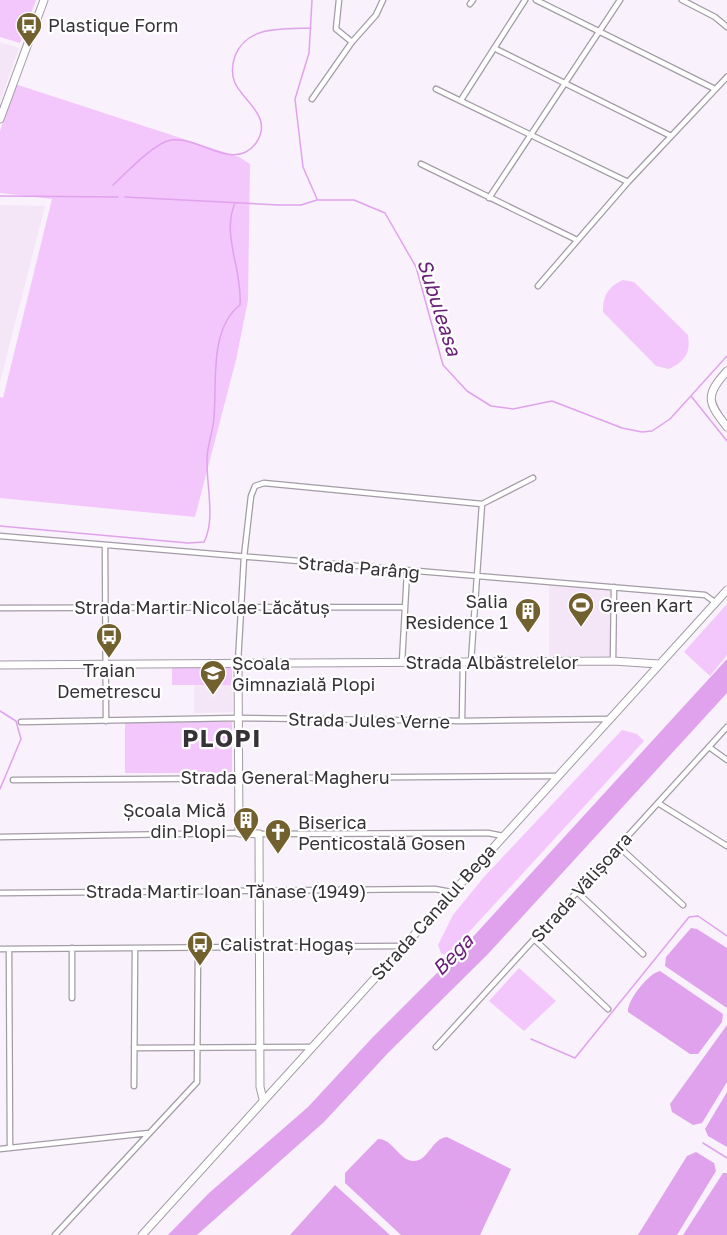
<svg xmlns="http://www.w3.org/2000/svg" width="727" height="1235" font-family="'Golos Text',sans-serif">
	<rect width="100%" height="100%" fill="#f9f1fb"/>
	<path fill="#f4e6f7" d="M0,42L19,48L0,101Z
		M0,205L45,206L0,382Z
		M549,585L610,590L611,656H549Z
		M194,685H232L233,712L194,713Z"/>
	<path fill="#f3c7fc" d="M0,0H36L20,43L0,37Z
		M15,84L239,157L250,164L248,300L236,360L195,517L0,498V397L3,398L52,199L0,193V131Z
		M623,280L634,282L688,335C691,353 685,361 669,369L656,366L603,312C603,295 608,287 623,280Z
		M727,604V655L710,676L684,652Z
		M172,668H232V685H172Z
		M125,722H232V773H125Z
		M622,730L637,734L644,741L447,956L441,953L438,945L453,915L484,877Z
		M519,968L556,1001L524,1031L489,1001Z"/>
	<path fill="#e0a2ed" d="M727,659V693L488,954L388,1053L324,1122L197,1235H168L209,1193L308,1107L372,1038L471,939Z
		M691,928L697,929L727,948V1008L665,966L666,957Z
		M660,971L723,1014L722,1022L698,1054H690L628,1012C627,1000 649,973 660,971Z
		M727,1025V1082L702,1123L693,1125L672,1112L670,1104Z
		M727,1092V1147L708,1136L705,1129Z
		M447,1137L511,1169L480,1235H401L345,1183V1173L378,1139C392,1138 399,1160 413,1161C428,1162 432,1138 447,1137Z
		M696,1152L714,1163L716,1171L677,1235H638L687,1156Z
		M723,1173H727V1235H683Z
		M335,1185L390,1235H290Z"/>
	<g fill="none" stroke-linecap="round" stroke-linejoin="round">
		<path stroke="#e0a2ed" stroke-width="1.5" d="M312,0L309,53L295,99L303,167L317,199
			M113,185C126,173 154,143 171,140C200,136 234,173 256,143C274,117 243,101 235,83C231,74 232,65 235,56C247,25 284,29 311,28
			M0,196L118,197
			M125,197L278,205H301L317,200H354L385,213L416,267L443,365L467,391L491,406L513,409L552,401L622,428L642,432L652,431L670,419L727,356
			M691,396L727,441
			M0,526L188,543L204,542C216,519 206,485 207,459C207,446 213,432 214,418C217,383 209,329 240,305C243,271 221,235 235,203
			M0,711L16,721L21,739L0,789
			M531,1039L575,1058L689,917L698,916L727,936
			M703,1143L727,1158"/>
		<g stroke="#a39ba5" stroke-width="7">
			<path id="street" d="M339,0L336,29L352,42
				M536,0L715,89
				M682,0L715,17L727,27
				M470,4L473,0
				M494,48L671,136
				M436,89L628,182
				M312,99L352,42L376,15L383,0
				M461,100L525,0
				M421,164L577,240
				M489,198L620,0
				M538,286L628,182L727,77
				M0,536L705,595L716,603
				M105,545L106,721
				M0,608L404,607
				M613,661L614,587
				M238,662L244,557L251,496L255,486L264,483L482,504L533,478
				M402,662L407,572
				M471,662L482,504
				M462,721L463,662
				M21,722L238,718L462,721L609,719
				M709,747L727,760
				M13,780L557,776
				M658,803L727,846
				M259,834L488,833L503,836
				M0,837L239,833
				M618,846L683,905
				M577,892L643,954
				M0,893L435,889L451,892
				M534,939L608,1009
				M72,948V998
				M0,949L402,946
				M9,949L10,1148
				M436,1047L727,727
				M134,1048L311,1047
				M134,1086L135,949
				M0,1149L149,1133
				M55,1235L197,1082L198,948"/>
		</g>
		<g stroke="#a39ba5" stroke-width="9">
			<path id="secondary" d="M0,119L44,0
				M727,371C705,395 707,402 727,427
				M238,662L239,833L259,834L260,1087L263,1099
				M0,665L613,661L659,664
				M142,1235L727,590"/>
		</g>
		<use href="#street" stroke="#fff" stroke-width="4.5"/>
		<use href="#secondary" stroke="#fff" stroke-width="7"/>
	</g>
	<defs>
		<g id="bus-pin" transform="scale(1.35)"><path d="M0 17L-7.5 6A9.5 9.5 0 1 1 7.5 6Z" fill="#73602f" stroke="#fff"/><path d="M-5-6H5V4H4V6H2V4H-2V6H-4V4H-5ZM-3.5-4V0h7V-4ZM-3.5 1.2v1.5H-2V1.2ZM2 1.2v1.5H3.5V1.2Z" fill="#fff"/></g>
		<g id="stadium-pin" transform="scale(1.35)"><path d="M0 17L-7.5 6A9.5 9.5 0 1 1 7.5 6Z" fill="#73602f" stroke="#fff"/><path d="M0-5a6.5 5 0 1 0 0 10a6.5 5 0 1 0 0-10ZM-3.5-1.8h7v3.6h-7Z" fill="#fff"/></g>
		<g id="building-pin" transform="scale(1.35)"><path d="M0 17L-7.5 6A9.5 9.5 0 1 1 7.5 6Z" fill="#73602f" stroke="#fff"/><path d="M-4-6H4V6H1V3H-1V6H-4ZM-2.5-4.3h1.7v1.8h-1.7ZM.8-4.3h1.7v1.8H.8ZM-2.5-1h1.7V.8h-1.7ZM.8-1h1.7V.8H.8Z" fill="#fff"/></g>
		<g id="school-pin" transform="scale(1.35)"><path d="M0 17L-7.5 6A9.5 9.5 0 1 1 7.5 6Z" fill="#73602f" stroke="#fff"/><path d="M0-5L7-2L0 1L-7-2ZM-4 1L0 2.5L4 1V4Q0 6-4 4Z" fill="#fff"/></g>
		<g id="church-pin" transform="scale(1.35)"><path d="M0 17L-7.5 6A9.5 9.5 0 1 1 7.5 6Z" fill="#73602f" stroke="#fff"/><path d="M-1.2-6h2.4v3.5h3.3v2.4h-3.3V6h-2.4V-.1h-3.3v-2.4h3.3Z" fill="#fff"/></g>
	</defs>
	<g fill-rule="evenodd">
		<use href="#bus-pin" x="29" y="25"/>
		<use href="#stadium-pin" x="581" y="605"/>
		<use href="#building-pin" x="528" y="611"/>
		<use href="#bus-pin" x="109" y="636"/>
		<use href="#school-pin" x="213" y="673"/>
		<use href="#building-pin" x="246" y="820"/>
		<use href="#church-pin" x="278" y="832"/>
		<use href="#bus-pin" x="200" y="944"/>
	</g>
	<g text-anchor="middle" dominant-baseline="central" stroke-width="4.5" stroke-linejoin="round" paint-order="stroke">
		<g font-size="18" fill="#363237" stroke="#fff" text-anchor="start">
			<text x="48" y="25">Plastique Form</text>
			<text x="508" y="601" text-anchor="end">Salia<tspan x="508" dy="21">Residence 1</tspan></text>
			<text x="600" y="605">Green Kart</text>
			<text x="232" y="663">Școala<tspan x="232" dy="21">Gimnazială Plopi</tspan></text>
			<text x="109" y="670" text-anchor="middle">Traian<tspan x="109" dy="21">Demetrescu</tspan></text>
			<text x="226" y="810" text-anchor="end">Școala Mică<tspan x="226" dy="21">din Plopi</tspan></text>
			<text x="298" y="822">Biserica<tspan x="298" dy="21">Penticostală Gosen</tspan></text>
			<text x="220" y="944">Calistrat Hogaș</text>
		</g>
		<g font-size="18" fill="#363237" stroke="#fff">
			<text transform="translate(359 567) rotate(5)">Strada Parâng</text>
			<text x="202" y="607">Strada Martir Nicolae Lăcătuș</text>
			<text x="492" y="662">Strada Albăstrelelor</text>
			<text transform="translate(369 720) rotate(1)">Strada Jules Verne</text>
			<text x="285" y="777">Strada General Magheru</text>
			<text transform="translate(581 887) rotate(-48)">Strada Vălișoara</text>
			<text x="226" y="891">Strada Martir Ioan Tănase (1949)</text>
			<text transform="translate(433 912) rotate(-48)">Strada Canalul Bega</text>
		</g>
		<g font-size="20" font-style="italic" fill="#692078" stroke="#fff">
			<text transform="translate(440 307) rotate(72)">Subuleasa</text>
			<text transform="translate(452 954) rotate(-46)">Bega</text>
		</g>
		<g font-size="24" font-weight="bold" letter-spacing="1.5" fill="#363237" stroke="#fff">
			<text x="222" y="737">PLOPI</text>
		</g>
	</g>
</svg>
